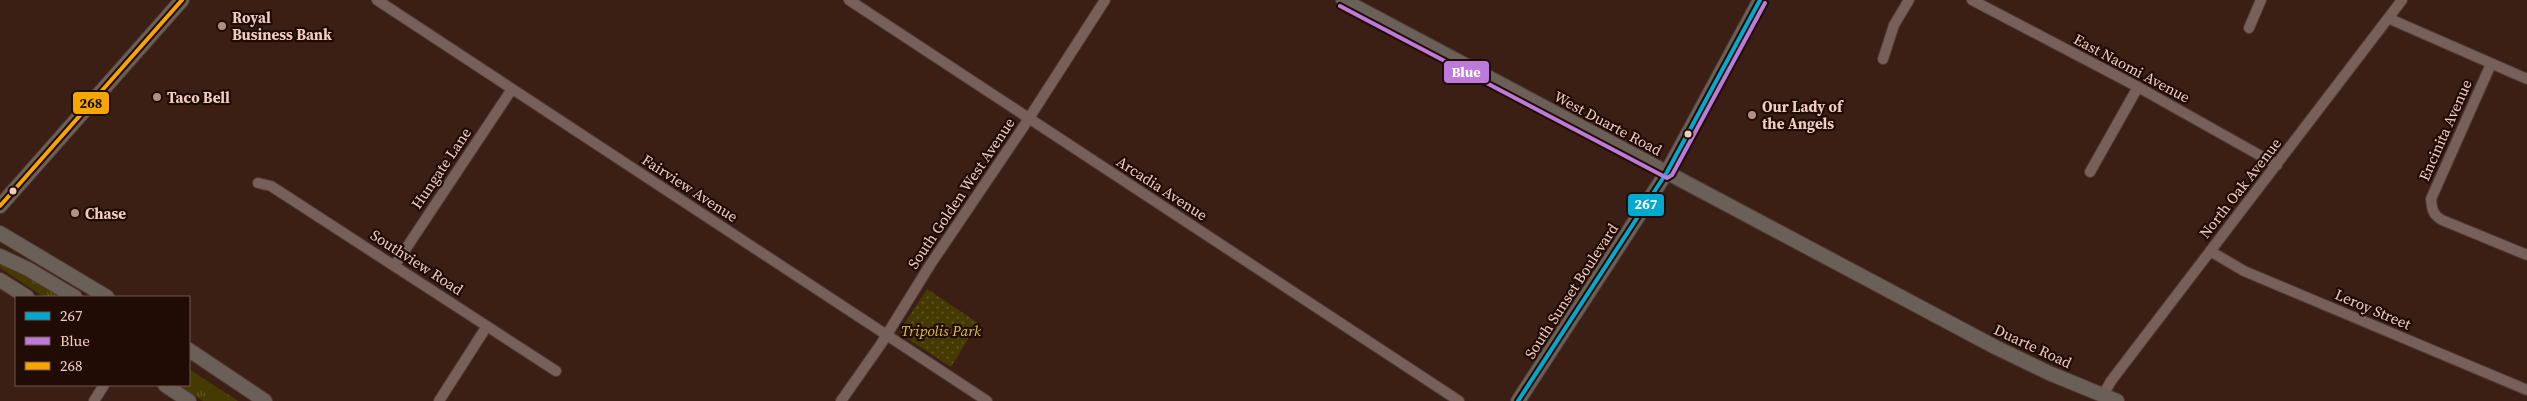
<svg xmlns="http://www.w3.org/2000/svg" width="2527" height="401" font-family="'Source Serif 4',serif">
	<defs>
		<pattern id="grass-tufts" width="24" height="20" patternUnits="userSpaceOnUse" patternTransform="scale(1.25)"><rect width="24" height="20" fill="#463a03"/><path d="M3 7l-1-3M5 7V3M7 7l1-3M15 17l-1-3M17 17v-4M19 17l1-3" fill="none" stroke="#615526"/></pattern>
		<pattern id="park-dots" width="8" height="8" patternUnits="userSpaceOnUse" patternTransform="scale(1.25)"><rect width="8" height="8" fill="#463a03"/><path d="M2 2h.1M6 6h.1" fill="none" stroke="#615526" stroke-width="1.8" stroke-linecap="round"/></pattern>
	</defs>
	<rect width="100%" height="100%" fill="#3b1f14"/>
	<path fill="url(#grass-tufts)" d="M0,262L15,268L60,297H44L0,268Z
		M189,369L238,401H203L178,385H189Z"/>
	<path fill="url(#park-dots)" d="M927,289L978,323L951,367L902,335L901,329Z"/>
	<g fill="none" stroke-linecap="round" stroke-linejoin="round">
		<g stroke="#513b34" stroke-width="12">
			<path id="minor" d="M377,0L987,401
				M849,0L1459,401
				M1972,0L2138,87L2277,165
				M2390,19L2527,79
				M2249,28L2261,0
				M1883,59L1894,25L1909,0
				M2491,64L2431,199C2432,210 2433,215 2442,220L2527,255
				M2090,172L2138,87
				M258,183L271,186L556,371
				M2210,251L2244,271L2527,390
				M395,265L512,89
				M2103,395L2111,381L2402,0
				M94,401L104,385
				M439,401L487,326
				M841,401L881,344L930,265L1022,129L1105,0"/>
		</g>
		<g stroke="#513b34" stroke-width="16">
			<path id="major" d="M1343,0L1995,347L2049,373L2117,401
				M0,206L182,0
				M0,233L107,297
				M0,256L28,269L75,297
				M0,280L27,297
				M189,350L265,401
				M165,385L189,401
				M1518,401L1667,172L1760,0"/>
		</g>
		<use href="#minor" stroke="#766059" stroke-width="10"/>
		<use href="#major" stroke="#6b6058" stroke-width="14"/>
		<g stroke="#210b05" stroke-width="8">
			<path id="bus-1" d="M1518,401L1667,172L1760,0"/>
		</g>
		<g stroke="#210b05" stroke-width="8">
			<path id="bus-2" d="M1340,6L1667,178L1672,175L1765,3"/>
		</g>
		<g stroke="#210b05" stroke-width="8">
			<path id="bus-3" d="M0,206L182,0"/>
		</g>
		<use href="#bus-1" stroke="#00a9ce" stroke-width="4"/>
		<use href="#bus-2" stroke="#bd7bd9" stroke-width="4"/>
		<use href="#bus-3" stroke="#f7a600" stroke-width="4"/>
	</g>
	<g fill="#b09085" stroke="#210b05" stroke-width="2">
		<circle cx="222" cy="26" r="5"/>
		<circle cx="157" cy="97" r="5"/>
		<circle cx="1752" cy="115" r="5"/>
		<circle cx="75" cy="213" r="5"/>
	</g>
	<g fill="#efcdc2" stroke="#210b05" stroke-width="2">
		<circle cx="1688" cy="134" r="4.5"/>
		<circle cx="13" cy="191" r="4.5"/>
	</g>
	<g text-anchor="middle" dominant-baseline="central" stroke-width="4.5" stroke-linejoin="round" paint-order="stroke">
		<g font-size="15" font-weight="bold" fill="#efcdc2" stroke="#210b05" text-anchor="start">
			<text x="232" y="17">Royal<tspan x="232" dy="17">Business Bank</tspan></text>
			<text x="167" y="97">Taco Bell</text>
			<text x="1762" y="106">Our Lady of<tspan x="1762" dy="17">the Angels</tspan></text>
			<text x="85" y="213">Chase</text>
		</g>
		<g font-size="15" fill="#efcdc2" stroke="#210b05">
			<text transform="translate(2132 68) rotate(28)">East Naomi Avenue</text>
			<text transform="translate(1608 123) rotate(28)">West Duarte Road</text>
			<text transform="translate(2445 130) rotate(-66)">Encinita Avenue</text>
			<text transform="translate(441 168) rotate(-56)">Hungate Lane</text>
			<text transform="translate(690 188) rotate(33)">Fairview Avenue</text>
			<text transform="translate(1162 188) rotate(33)">Arcadia Avenue</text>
			<text transform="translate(2240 188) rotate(-52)">North Oak Avenue</text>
			<text transform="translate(961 193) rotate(-56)">South Golden West Avenue</text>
			<text transform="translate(417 262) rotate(33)">Southview Road</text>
			<text transform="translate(1571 291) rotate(-57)">South Sunset Boulevard</text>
			<text transform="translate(2373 309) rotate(23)">Leroy Street</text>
			<text transform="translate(2033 346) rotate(25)">Duarte Road</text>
		</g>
		<g font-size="15" font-style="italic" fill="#dac443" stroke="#210b05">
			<text x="941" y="330">Tripolis Park</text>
		</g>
	</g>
	<g stroke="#210b05" stroke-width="2">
		<rect x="1443" y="60" width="47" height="24" rx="5" fill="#bd7bd9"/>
		<rect x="72" y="91" width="38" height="24" rx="5" fill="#f7a600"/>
		<rect x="1627" y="193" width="38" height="24" rx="5" fill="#00a9ce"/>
	</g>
	<g font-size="14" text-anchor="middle" font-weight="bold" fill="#fff">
		<text x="1466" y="77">Blue</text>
		<text x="1646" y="209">267</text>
	</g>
	<g font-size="14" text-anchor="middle" font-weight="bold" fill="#111">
		<text x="91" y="108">268</text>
	</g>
	<rect x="15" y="296" width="175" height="90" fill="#210b05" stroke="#735951"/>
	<rect x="25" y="312" width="25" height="8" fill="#00a9ce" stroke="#735951"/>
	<text x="60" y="321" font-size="15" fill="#efcdc2">267</text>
	<rect x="25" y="337" width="25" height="8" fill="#bd7bd9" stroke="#735951"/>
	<text x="60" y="346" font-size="15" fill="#efcdc2">Blue</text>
	<rect x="25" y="362" width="25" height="8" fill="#f7a600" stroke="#735951"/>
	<text x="60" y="371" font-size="15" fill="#efcdc2">268</text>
</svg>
